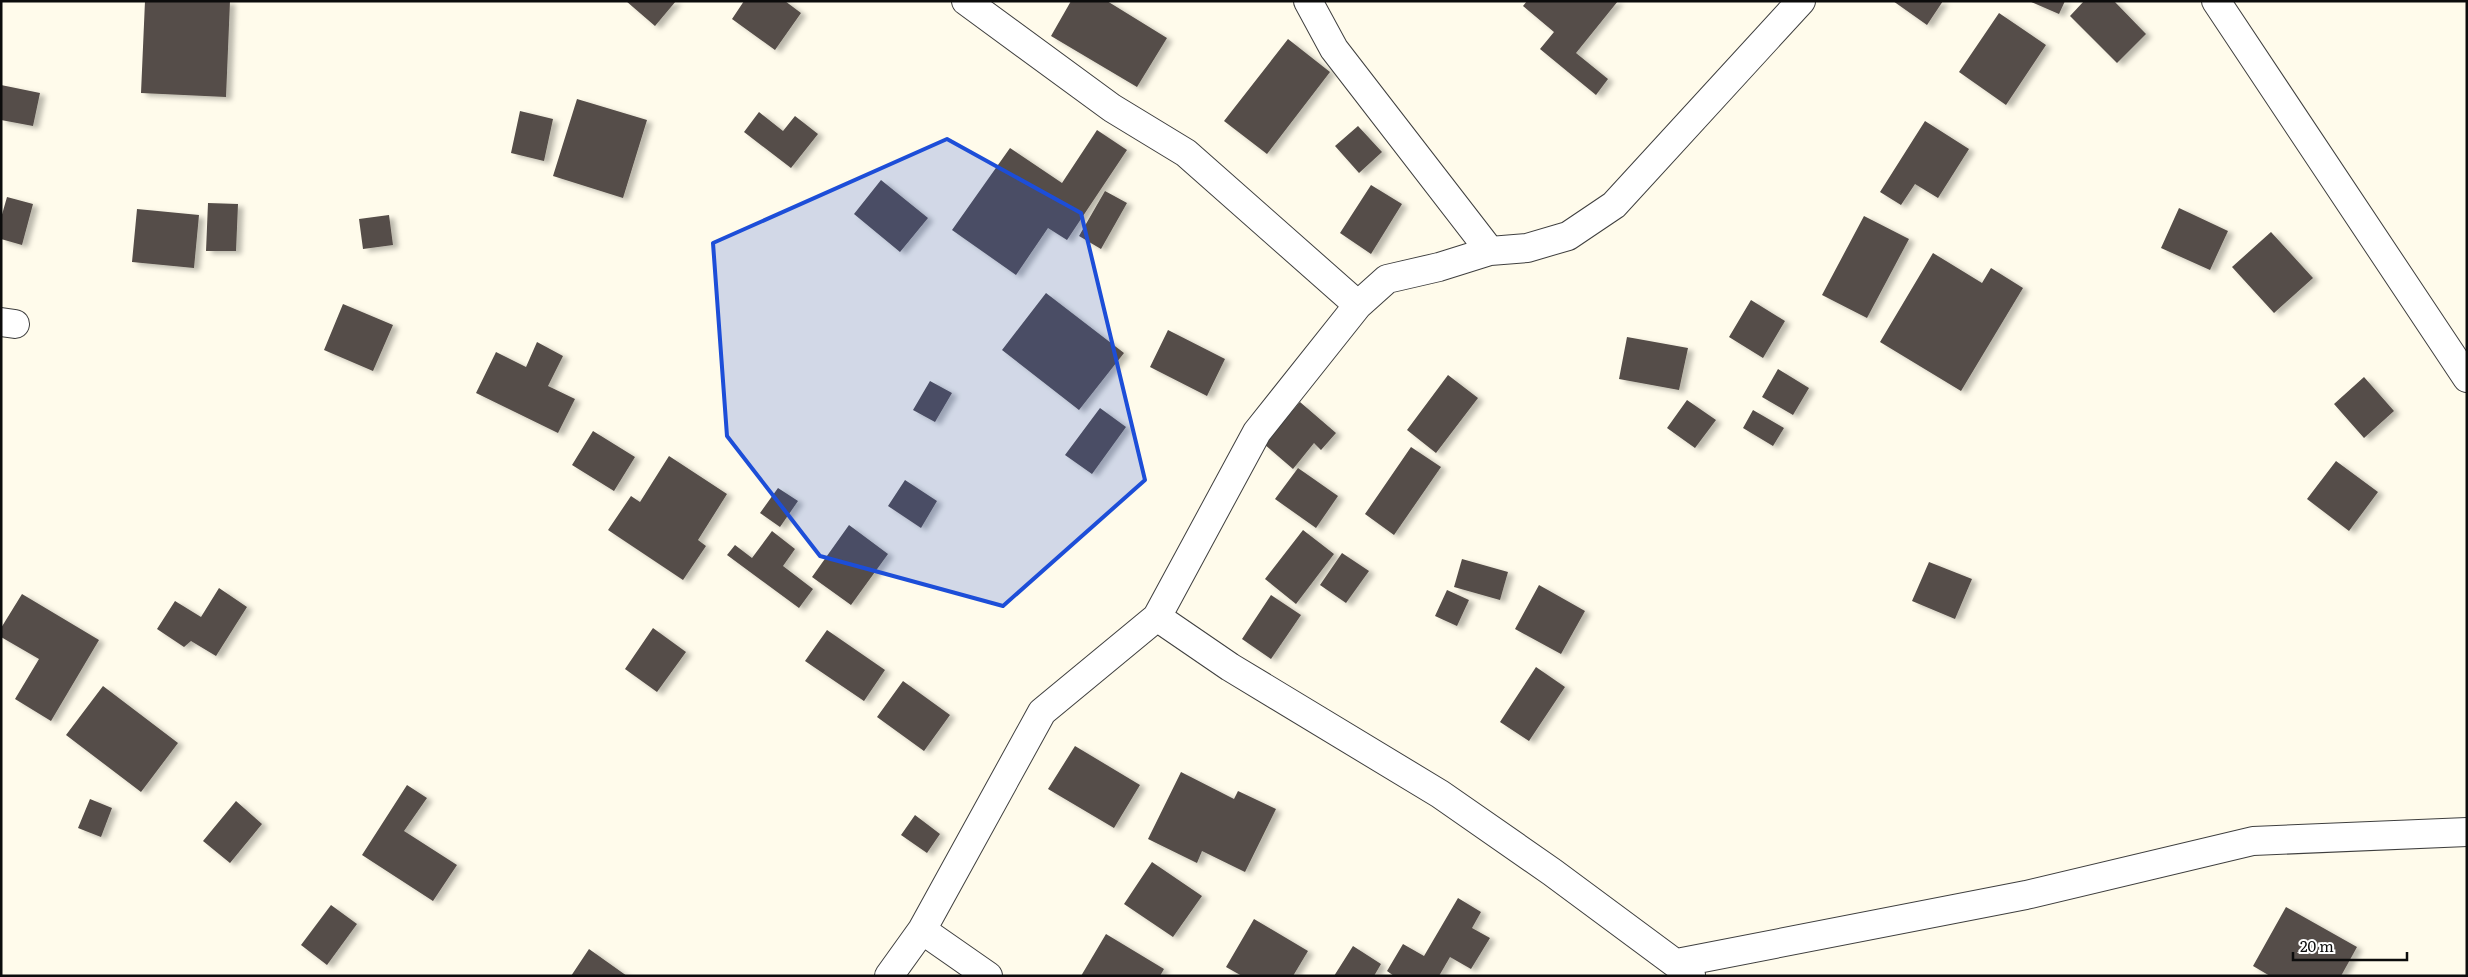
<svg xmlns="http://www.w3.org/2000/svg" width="2468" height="977" font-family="Literata,serif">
	<defs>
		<filter id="shadow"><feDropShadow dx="5.5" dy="3" stdDeviation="2.5" flood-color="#0004"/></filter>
	</defs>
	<rect width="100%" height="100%" fill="#fffbeb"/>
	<path fill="#554d48" filter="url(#shadow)" d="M145,1H230L226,97L141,93Z
		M626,1H676L655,26Z
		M744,1H785L801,13L775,50L732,19Z
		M1071,1H1107L1167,38L1137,87L1051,36Z
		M1527,1H1618L1576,53L1608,79L1596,95L1540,49L1554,32L1523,6Z
		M1893,1H1943L1927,25Z
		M2029,1H2065L2059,14Z
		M2084,1H2114L2146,34L2117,63L2070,16Z
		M1999,13L2046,45L2006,105L1959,72Z
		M1288,39L1330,72L1267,154L1224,121Z
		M1,85L40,93L33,126L1,120Z
		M577,99L647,120L623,198L553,176Z
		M520,111L553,119L544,161L511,153Z
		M759,112L783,131L795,116L818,134L791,168L744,132Z
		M1925,121L1969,149L1938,198L1915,184L1901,205L1880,192Z
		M1358,126L1382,152L1359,173L1335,146Z
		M1097,130L1127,150L1067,240L1048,228L1016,275L952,230L1010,148L1062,183Z
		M881,180L928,218L900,252L854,214Z
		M1371,185L1402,204L1371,254L1340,233Z
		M1105,191L1127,203L1101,249L1079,236Z
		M7,197L33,204L22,245L1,239V218Z
		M208,203L238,204L236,251H206Z
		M2179,208L2228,231L2210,270L2161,248Z
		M137,209L199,215L194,268L132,262Z
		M389,215L393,245L363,249L359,219Z
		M1864,216L1909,239L1867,318L1822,295Z
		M2271,232L2313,278L2274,313L2232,267Z
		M1933,253L1982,283L1991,268L2023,288L1961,391L1880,342Z
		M1046,293L1124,353L1079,410L1002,350Z
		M1751,300L1785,321L1763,358L1729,337Z
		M343,304L393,325L373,371L324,350Z
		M1168,330L1225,359L1207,396L1150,367Z
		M1627,337L1688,348L1679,390L1619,379Z
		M537,342L563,356L548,386L575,399L558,433L476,393L496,352L526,367Z
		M1778,369L1809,388L1793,415L1762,397Z
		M1448,375L1478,398L1436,453L1407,430Z
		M2364,377L2394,411L2364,438L2334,404Z
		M930,381L952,393L935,422L913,410Z
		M1687,400L1716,420L1695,448L1667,428Z
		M1300,402L1336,433L1321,450L1314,443L1293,469L1264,444Z
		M1100,408L1126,427L1092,474L1065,455Z
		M1753,410L1784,428L1773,446L1743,428Z
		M593,431L635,457L614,491L572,465Z
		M1411,447L1441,467L1394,535L1365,514Z
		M669,456L727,494L698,540L706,546L683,580L608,530L631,496L640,502Z
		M2336,461L2378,492L2349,531L2307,499Z
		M1298,468L1338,496L1316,528L1275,499Z
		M905,480L937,501L921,528L888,506Z
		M778,488L798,501L780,527L760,513Z
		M849,525L888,554L851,605L812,577Z
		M1303,530L1334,554L1296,604L1265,579Z
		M772,531L795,549L783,566L813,589L799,608L727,555L735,545L752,558Z
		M1342,553L1369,571L1346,603L1320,585Z
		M1462,559L1508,572L1500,600L1454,587Z
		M1929,562L1972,579L1955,619L1912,601Z
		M1539,585L1585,611L1561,654L1515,629Z
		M219,588L247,607L216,656L191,641L184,647L157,629L175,601L201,617Z
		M1447,590L1469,600L1457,626L1435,616Z
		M22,594L99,640L51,721L15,699L39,659L1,637V628Z
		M1271,595L1301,615L1271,659L1242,639Z
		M653,628L686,652L657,692L625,669Z
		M827,630L885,670L864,701L805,661Z
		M1536,667L1565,687L1529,741L1500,722Z
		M903,681L950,715L924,751L877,717Z
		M103,686L178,743L141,792L66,735Z
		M1075,746L1140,785L1114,828L1048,789Z
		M1181,772L1234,799L1238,791L1276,809L1245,872L1202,851L1197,863L1148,839Z
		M407,785L427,798L404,831L457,865L433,901L362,855Z
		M90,799L112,808L101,837L78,828Z
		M236,801L262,824L230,863L203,841Z
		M915,815L940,834L927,853L901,835Z
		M1152,862L1202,896L1173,937L1124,904Z
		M1458,898L1481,912L1472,928L1490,938L1471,969L1450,957L1439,976H1394L1387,971L1403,944L1424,956Z
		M331,905L357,924L327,965L301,945Z
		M2286,907L2357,947L2341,976H2270L2253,966Z
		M1254,919L1308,951L1293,976H1242L1226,967Z
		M1106,934L1164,969L1160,976H1081Z
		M1353,946L1381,964L1374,976H1334Z
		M589,949L627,976H571Z"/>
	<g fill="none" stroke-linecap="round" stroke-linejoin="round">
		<g stroke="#3f3f3f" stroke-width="30">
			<path id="minor" d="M966,1L1112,108L1186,153L1358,305
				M1308,1L1334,49L1490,251
				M2216,1L2467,378
				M1,322L15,324
				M1157,617L1230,667L1440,794L1552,872L1691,975
				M922,930L988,976
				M1677,963L2026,895L2253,841L2467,832
				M889,976L922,930L1042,712L1157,617L1257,432L1358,305L1387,279L1439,267L1490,251L1527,248L1568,236L1614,205L1801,1"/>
		</g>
		<use href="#minor" stroke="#fff" stroke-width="28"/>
	</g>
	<path fill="#1d4ed8" fill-opacity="0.2" stroke="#1d4ed8" stroke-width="4" stroke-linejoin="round" d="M947,139L1081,213L1145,480L1003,606L820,556L727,436L713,243Z"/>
	<rect width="2468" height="977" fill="none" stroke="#0c0c0c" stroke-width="5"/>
	<path d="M2293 952v8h114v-8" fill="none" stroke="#0c0c0c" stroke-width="2.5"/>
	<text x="2300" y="952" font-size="15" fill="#0c0c0c" stroke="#ffffff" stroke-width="4" paint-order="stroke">20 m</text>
</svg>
